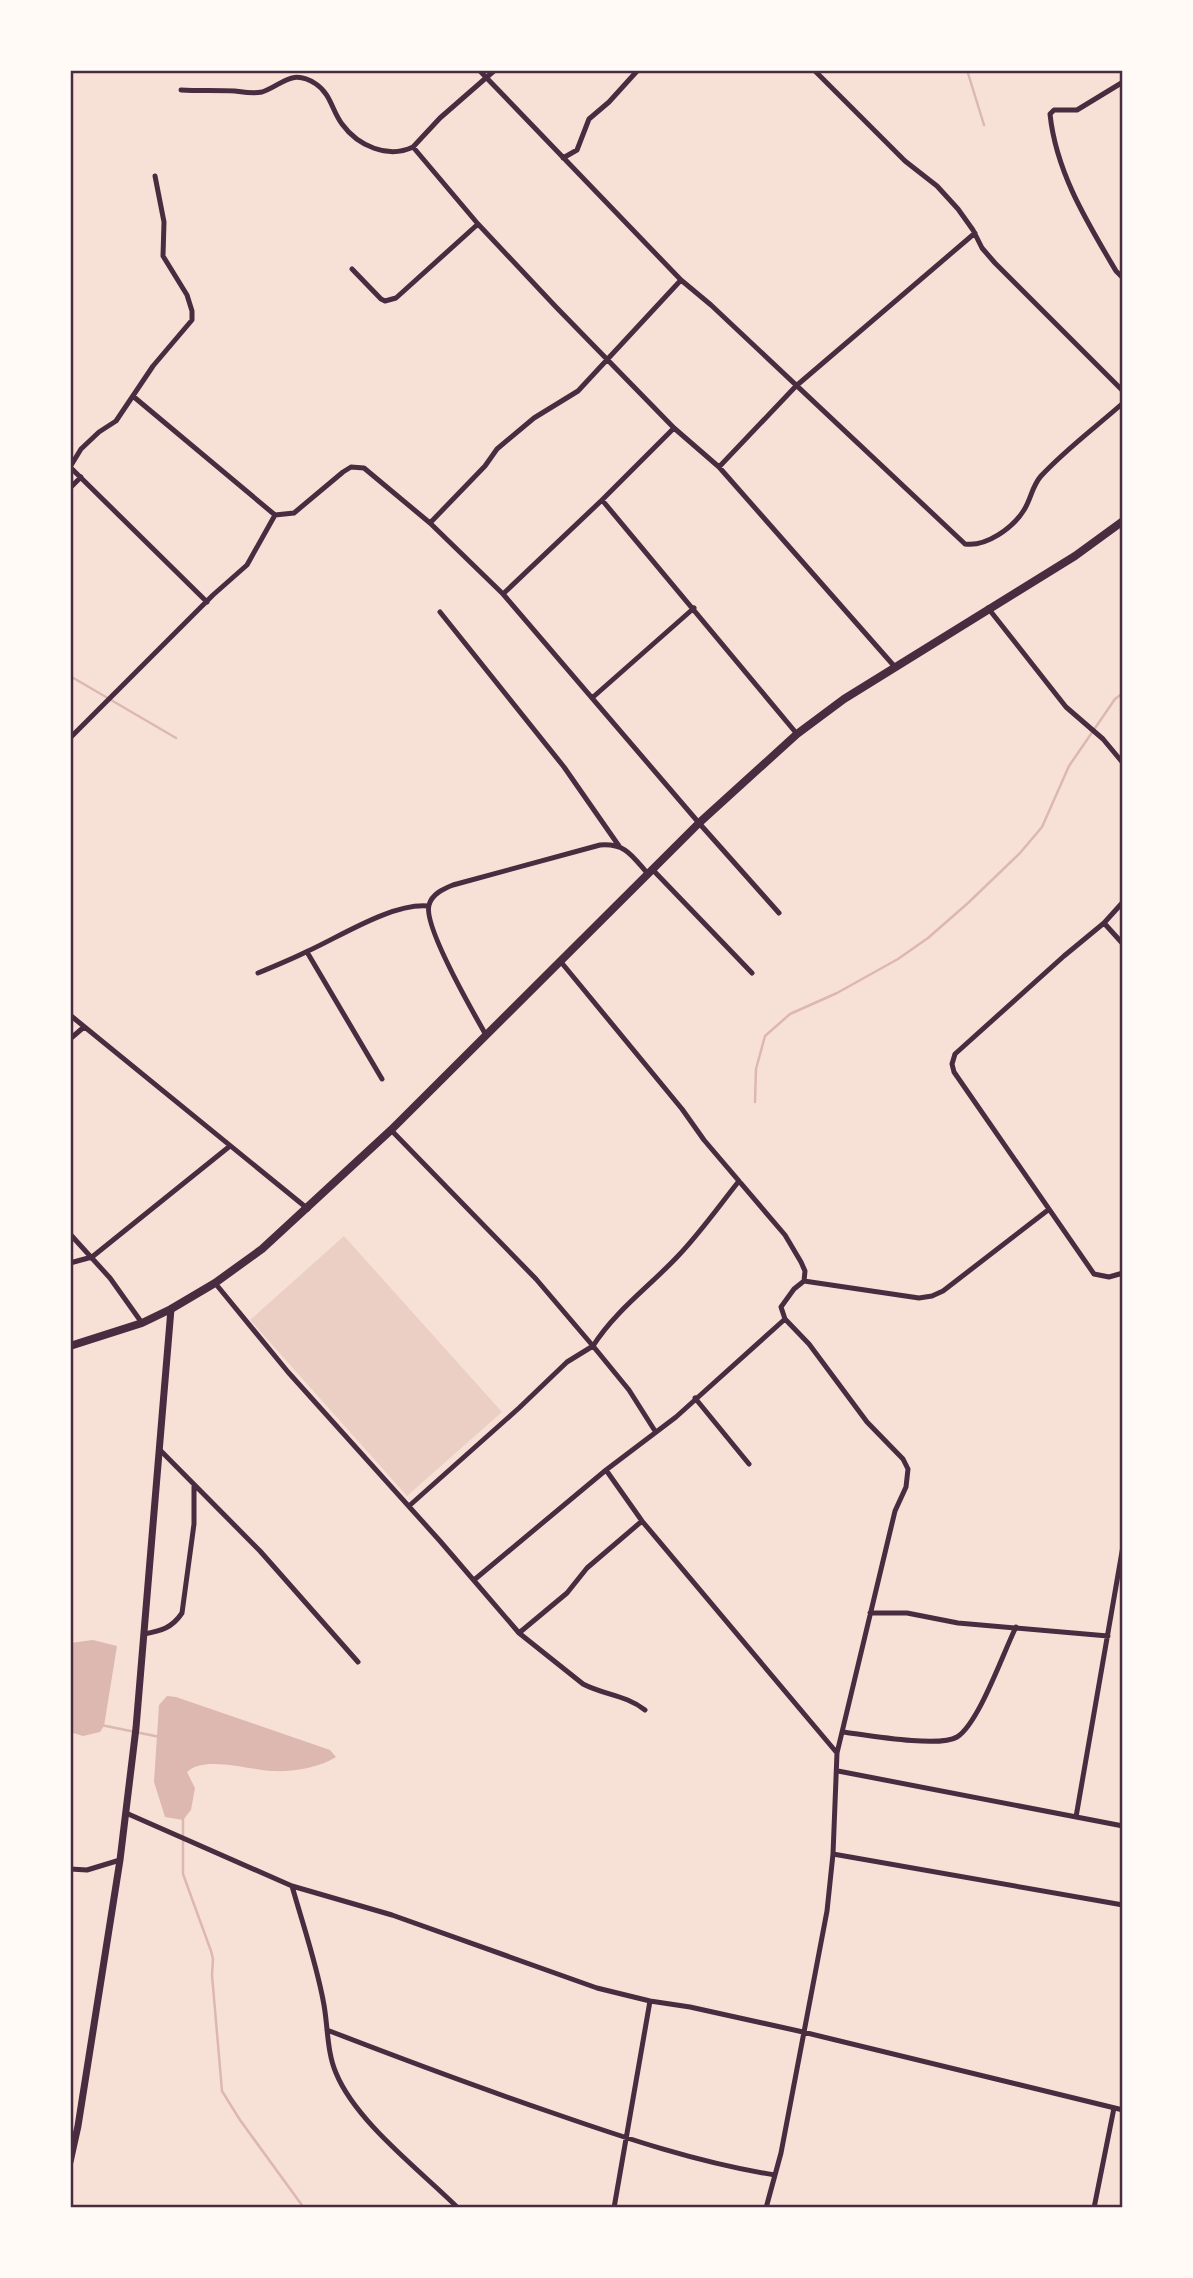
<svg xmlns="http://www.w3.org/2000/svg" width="1193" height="2278" font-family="'PT Sans',sans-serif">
	<rect width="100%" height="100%" fill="#f7e1d7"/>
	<path fill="#ebcfc5" d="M344,1236L502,1412L407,1496L250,1320Z"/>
	<path fill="#dcb8b0" d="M93,1640L117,1646L104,1726L100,1732L83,1736L70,1732V1643Z
		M167,1696L176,1697L330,1750L336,1757C318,1768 294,1772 272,1771C250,1770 204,1755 187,1772L195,1788L191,1810L183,1820L165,1817L154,1782L159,1705Z"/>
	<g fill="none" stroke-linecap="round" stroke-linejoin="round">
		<path stroke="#dcb8b0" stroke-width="2.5" d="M967,70L984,125
			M70,676L176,738
			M755,1102L756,1069L765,1036L790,1014L837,993L898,959L928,938L968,903L1020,853L1042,827L1069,766L1115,699L1123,693
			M101,1725L160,1737
			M183,1816V1874L211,1951L213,1959L212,1975L222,2091L240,2120L304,2208"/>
		<path stroke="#4a2c40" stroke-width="5" d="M814,70L905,161L937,186L958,209L973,230L982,248L995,263L1123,391
			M1123,82L1077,110H1054L1050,114C1056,172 1087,222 1116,271L1123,278
			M181,90C199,91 217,90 235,91C243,92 253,94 262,92C283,85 291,68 316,84C331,94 332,111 342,124C358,146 388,159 413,147L478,224L556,307L674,428L719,467L895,667
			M413,147L440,118L495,70
			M563,158L577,150L589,119L609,102L638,70
			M352,269L381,299L385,301L396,298L478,224
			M681,280L711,305L965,544C986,547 1013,528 1024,510C1031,499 1032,486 1041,476C1066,449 1096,427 1123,403
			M134,397L275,515L294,513L343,472L351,467L364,468L430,523L503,594L699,823L779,913
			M70,467L81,449L99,432L116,421L153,366L192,320V311L187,295L163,256L164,222L155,176
			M719,467L796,386L975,233
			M71,468L207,602
			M70,488L81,477
			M602,500L674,428
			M430,523L485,466L497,449L534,418L578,391L681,280L479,70
			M503,594L602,500L797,734
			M988,608L1066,707L1103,739L1123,763
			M440,612L564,767L619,846
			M592,698L694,608
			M70,738L213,595L247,565L275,515
			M652,869L752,973
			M1123,902L1104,923L1064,956L955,1054L952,1064L954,1072L1094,1274L1109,1277L1123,1273
			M1104,923L1123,944
			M307,952L382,1079
			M561,962L682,1109L704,1140L785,1235L801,1262L805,1271L804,1281L794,1289L781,1307L785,1319L809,1344L867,1422L903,1459L908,1469L906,1487L895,1511L837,1753L833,1854L827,1911L781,2153L766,2208
			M258,973C275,966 292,959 308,951C341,936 392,903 428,906
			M70,1015L308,1209
			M486,1035C474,1014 423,926 429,905C432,894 443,889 453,885L600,845C626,843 632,856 648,874
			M70,1039L84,1027
			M391,1130L536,1279L593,1346L567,1362L519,1408L409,1506
			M70,1234L110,1278L142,1323
			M70,1263L92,1257L230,1146
			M804,1281L919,1298L932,1296L943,1291L1048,1210
			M215,1283L288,1372L440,1541L519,1633L583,1684C604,1695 626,1695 645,1710
			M695,1398L749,1464
			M655,1431L629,1390L593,1346C615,1311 650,1286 678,1256C700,1233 719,1206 739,1181
			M160,1450L260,1551L358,1662
			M606,1470L642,1521L837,1753
			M474,1580L606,1470L676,1417L785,1319
			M870,1613H907L958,1623L1108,1636
			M519,1633L567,1593L587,1568L642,1521
			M144,1634C161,1631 172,1628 182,1613L194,1524V1486
			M843,1732C866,1735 939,1748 957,1737C979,1723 1003,1653 1016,1627
			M838,1771L1123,1826
			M126,1813L292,1886L392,1915L597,1988L650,2001L690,2007L803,2032L1123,2110
			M1076,1817L1123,1546
			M833,1854L1123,1905
			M70,1869L87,1870L120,1860
			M292,1886C303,1925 317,1965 324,2005C328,2028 327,2052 336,2073C356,2122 421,2171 458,2208
			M327,2030C402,2059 477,2087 553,2113C625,2138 699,2163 775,2175
			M614,2208L650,2001
			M1094,2208L1114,2108"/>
		<path stroke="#4a2c40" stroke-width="7" d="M70,2162L78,2126L120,1860L136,1728L171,1309"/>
		<path stroke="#4a2c40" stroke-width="8" d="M70,1346L142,1323L171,1309L215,1283L262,1249L391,1130L699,823L797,734L844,699L1075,556L1123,521"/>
	</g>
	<rect width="1193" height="2278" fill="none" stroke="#fffaf5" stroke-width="144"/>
	<rect x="72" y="72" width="1049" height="2134" fill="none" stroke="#4a2c40" stroke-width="2.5"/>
</svg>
